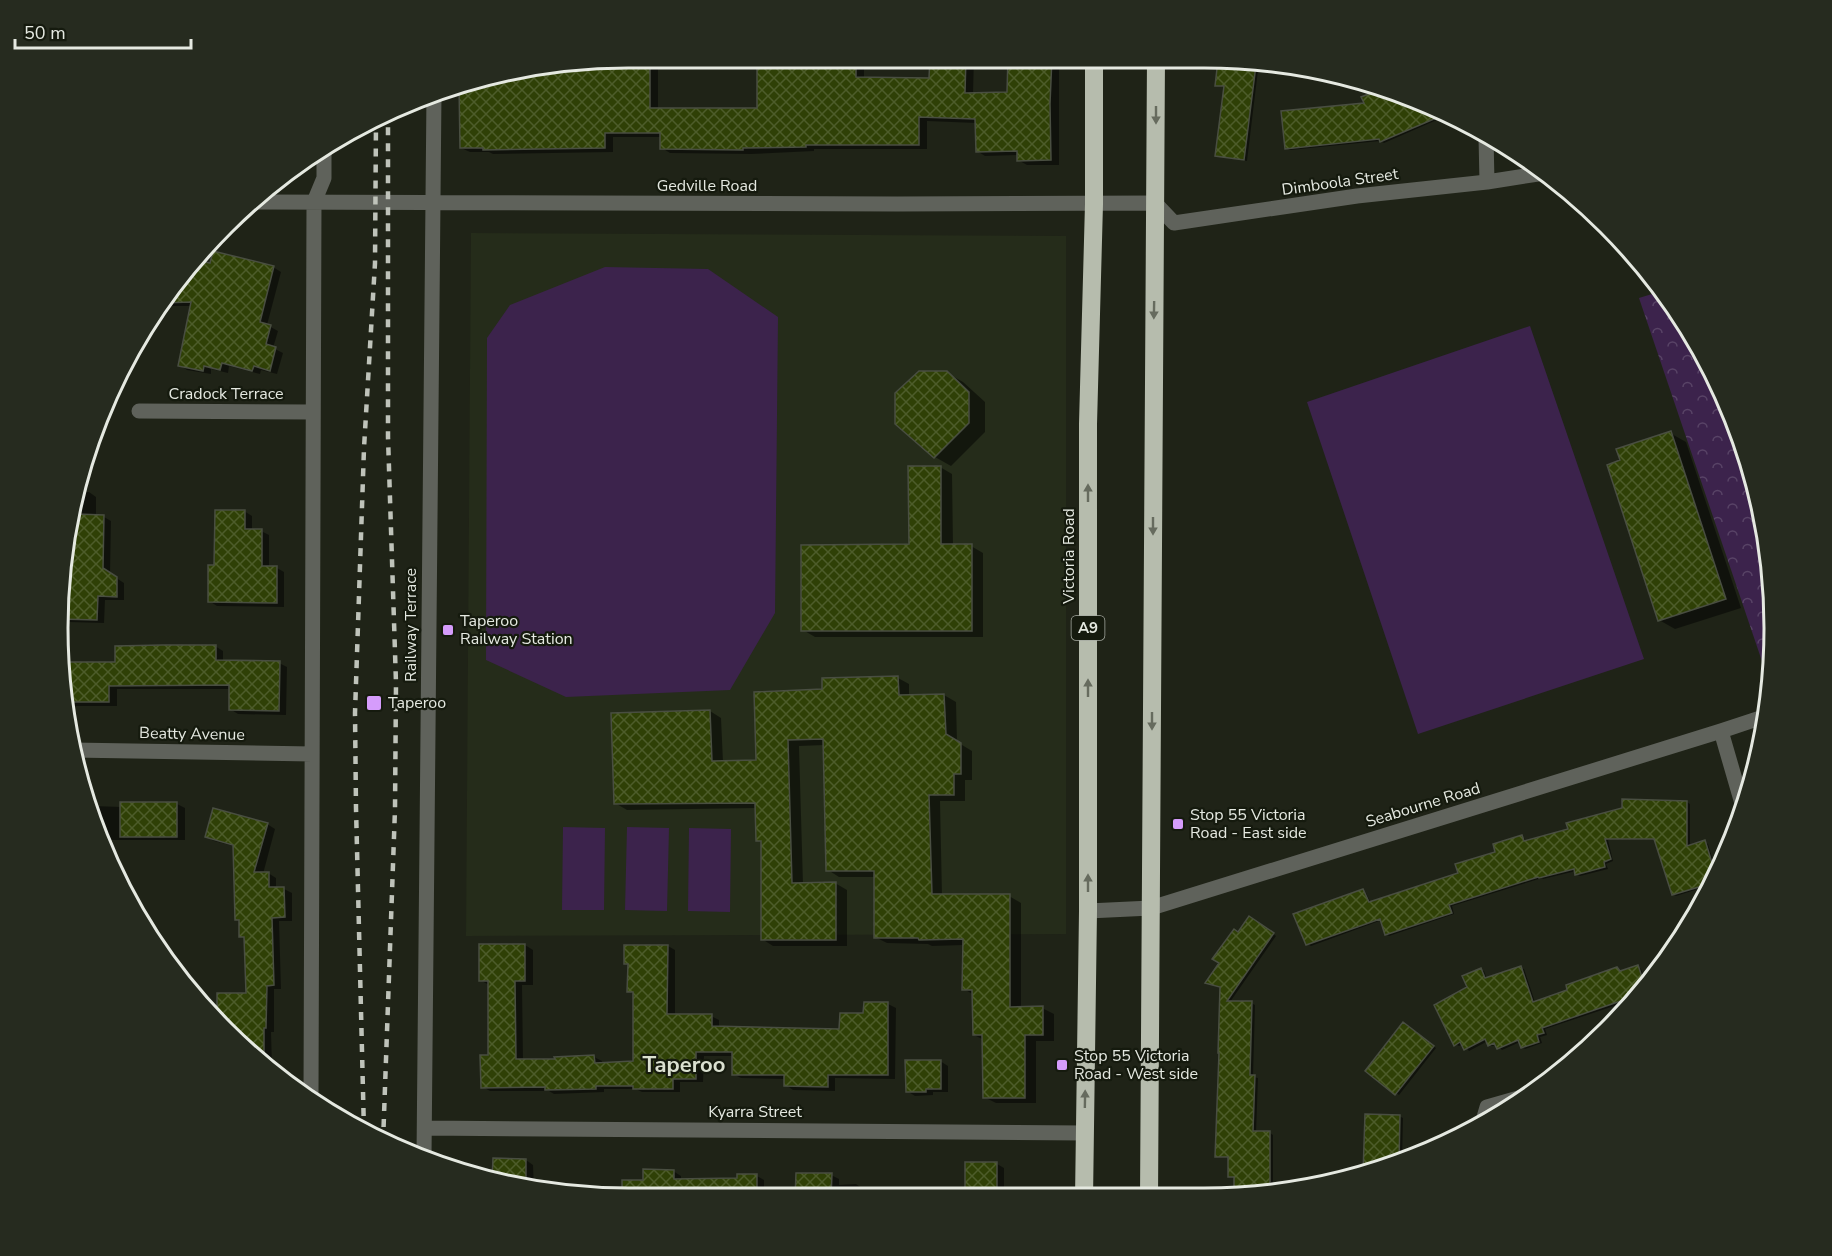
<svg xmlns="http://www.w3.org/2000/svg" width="1832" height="1256" font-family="'Nunito Sans',sans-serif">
	<defs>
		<pattern id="park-crowns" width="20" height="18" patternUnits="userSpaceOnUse" patternTransform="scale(1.5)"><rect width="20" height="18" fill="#3c234c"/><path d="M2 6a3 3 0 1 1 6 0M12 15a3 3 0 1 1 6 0" fill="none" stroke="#584366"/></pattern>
		<pattern id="building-cross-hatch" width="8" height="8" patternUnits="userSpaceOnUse" patternTransform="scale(1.5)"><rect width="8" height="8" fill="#2f4006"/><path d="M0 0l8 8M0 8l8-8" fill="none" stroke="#4d5c2a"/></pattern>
	</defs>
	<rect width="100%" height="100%" fill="#1f2317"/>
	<path fill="#252c1a" d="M471,233L1066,236V934L466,936Z"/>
	<path fill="#3c234c" d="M605,267L708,269L778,317L775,613L730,690L566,697L486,660L487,338L510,305Z
		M1530,326L1644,659L1418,734L1307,402Z
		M563,827L605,828L604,910H562Z
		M627,827L669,828L667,911L625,910Z
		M689,828L731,829L730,912L688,911Z"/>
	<path fill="url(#park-crowns)" d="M1662,291L1679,310L1731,409L1764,516L1775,628L1770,675L1767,676L1639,298Z"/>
	<path fill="#0007" d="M812,57H864V79H931L932,57H974L973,94L1009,93L1010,57H1059V165H1027L1018,160V155L985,156L977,151L976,123L927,121V149H814V151L751,154L670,153L662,148V137H613V152L493,154L489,152H470L461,148L460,85L612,60H650L658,65V110H759L812,69Z
		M1230,60L1259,62L1247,161L1217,155L1225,87L1217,85L1230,63Z
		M1381,90L1444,112L1446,116L1384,143L1380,141L1290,150L1286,148L1366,104L1363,98Z
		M211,265L273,267L281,272L267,325L278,331L273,348L283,353L277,374L261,370L260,374L229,366L228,373L211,369V374L187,370L180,365L192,306H160L175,280Z
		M947,373L963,382L985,402V432L951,466L935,457Z
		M1670,433L1686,442L1741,608L1675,629L1659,620Z
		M940,467L952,474L953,546H971L983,553V637H815L803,630L911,546Z
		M81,492H89L96,497V517H104L111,521L110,574L124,583V600H105L104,623L68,622L60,618L73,582L74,545H69Z
		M244,511L252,516V531H261L269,535V568H277L284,572V607L217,606L209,601Z
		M215,646L223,651V662L279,663L287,667L286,715L238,714L230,709V689H117V706H71L66,703L63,664H117Z
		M898,678L909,684V696L944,695L956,702L957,742L972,751V780H965V801H940L942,896H1009L1021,903V1008H1042L1054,1014V1041H1036V1103H996L984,1097V1040L974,1035V995L964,989V945L932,946L928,944L887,943L875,937L876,877H839L828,870L825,745L799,746L803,884L835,883L847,890V946H773L762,939V843L758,840L757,808L627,810L615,803L710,711L721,718L723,762H758L824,690Z
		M1687,802L1690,804V846L1704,842L1708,844L1717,874L1711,885L1676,896L1673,894L1656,840H1608L1613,861L1606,864L1608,869L1580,876L1576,874V871L1543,879L1542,878L1452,906L1454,914L1389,936L1386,934L1382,920L1311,946L1307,944L1363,891L1366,893L1371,903L1460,874L1521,837L1525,839L1526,842Z
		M177,804L185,808V840H106L93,806L122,807Z
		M267,824L275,829L263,874L268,873L276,878V889H284L292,893V921H279L281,989H274V1032H271L272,1066L224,1032L218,1024L219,994L247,995L246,939L241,936L240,921L236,919L234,846L214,841L207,837Z
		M1250,918L1276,936L1230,1002L1251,1003L1255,1005L1253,1077L1258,1078L1256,1133H1270L1273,1135V1186H1268V1193L1236,1196V1178L1230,1176V1158H1219L1216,1156L1221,987L1207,983Z
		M525,945L533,950V985H522L523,1060H556L594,1057L602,1061V1064L634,1062V994L629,991V965L625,963L668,946L675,950V1016H711L719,1020V1028L841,1031L865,1014L888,1004L896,1008L895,1079L835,1078V1091L793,1090L786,1085V1079L741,1078L733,1074V1056H704L703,1082H680V1092H642L636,1089H604V1092L554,1094L549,1091H490L483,1087L490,1056L489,985L480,980Z
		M1638,967L1641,969L1647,984L1635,999L1545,1029L1547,1035L1540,1037L1542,1043L1525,1049L1522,1047L1520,1042L1502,1050L1497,1045L1492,1046L1489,1044L1488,1041L1469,1051L1463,1044L1459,1046L1455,1044L1469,988L1481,970L1484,971L1487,979L1521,968L1524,969L1535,1002L1569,991L1617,969L1621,972Z
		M1407,1026L1436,1048L1399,1095L1396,1093Z
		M940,1061L948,1066V1092H933V1095L915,1096L907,1091Z
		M1399,1116L1403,1118L1402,1162L1365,1173Z
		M526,1160L533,1165L534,1190L517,1188L494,1180Z
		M997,1164L1004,1168V1188H1021L1028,1192V1199H941V1189H967Z
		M673,1171L681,1176V1181L739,1180L757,1176L764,1180V1198H797L831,1175L839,1179V1185L856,1184L863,1189L864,1199H623L624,1181H644Z"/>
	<path fill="url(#building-cross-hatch)" stroke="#494e41" stroke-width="1.5" d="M811,57H856V77L929,78L930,57H966L965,93L1007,92L1008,57H1052L1050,104L1051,160L1017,161V151L976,152L975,119L919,117V145H806V147L743,148V150L660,149V133H605V148L483,150V148H460L459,85L618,59H650V108H757V68L810,67Z
		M1218,60L1256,65L1244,160L1215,156L1224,86H1215Z
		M1379,90L1448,113L1380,142L1379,139L1285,149L1281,111L1364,103L1361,97Z
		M213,251L274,266L260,322L271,325L266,344L276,347L270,371L254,366L252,371L222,363L220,370L204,366L203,371L178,366L191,302L162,303L175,280L196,260L210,263Z
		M919,371H947L969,392V423L934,458L895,424V393Z
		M1671,431L1726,599L1658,621L1607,465L1620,460L1616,449Z
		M908,466H941V544H972V631H801V545L909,544Z
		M215,510H245V529H262V566H277V603L208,602V565H214Z
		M76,514L104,515L103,568L117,577V597L98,596L97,620L60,619L59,586L61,581H71L72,542H70Z
		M163,645H216V660L280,661L279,711L229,710V685L109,686V702H66L63,662H115V646Z
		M898,676L899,695L944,694L946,734L961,743V774H954V795H929L932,894H1010V1007L1043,1006V1035H1025V1098H983L982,1035H973L972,990H962L963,939L919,940L918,938H874V871H826L823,739L788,740L792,883L836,882V940H761V841H756L755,803L614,804L611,713L710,710L712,761L756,760L754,692L822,689V678Z
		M1622,799L1687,801V846L1705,840L1716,876L1712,883L1672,895L1654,839H1605L1611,859L1604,862L1605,867L1575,875L1574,869L1539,878L1538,877L1449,905L1452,913L1385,935L1380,919L1306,945L1293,914L1363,889L1369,902L1458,873L1455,864L1495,852L1493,844L1522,835L1524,841L1568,829L1566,823L1622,808Z
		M120,802H177V837H120Z
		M213,808L268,823L254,872H269V887H284L285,917L272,918L274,985L267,986L266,1028H264V1061L224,1032L217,1022V993H246L244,937H239V920H235L233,845L205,837Z
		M1249,916L1274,933L1227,1001H1252L1250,1075H1255L1253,1131H1270V1185H1265V1193L1234,1196V1177H1228V1157H1215L1219,1053H1218L1220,987L1205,983L1219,963L1212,959L1234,929L1238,932Z
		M479,944H525V981H515L516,1059H555L554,1057L594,1055L595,1063L633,1061V992H627L628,964H624V945H668L667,1014H712V1026L839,1029L840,1013H863L864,1002H888V1075H828V1087L784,1086V1075H732V1052H696V1079H673V1089H633V1086H596V1089L545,1090V1087L481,1088L480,1055H488V981H479Z
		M1638,965L1645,986L1638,995L1542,1028L1544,1033L1537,1035L1539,1042L1521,1048L1518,1040L1497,1049L1494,1043L1488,1046L1485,1039L1464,1050L1460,1042L1454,1046L1434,1005L1467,987L1462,976L1481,968L1485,978L1521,966L1533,1002L1567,990L1566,985L1617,967L1620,971Z
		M1403,1022L1434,1046L1395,1095L1365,1071Z
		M905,1060H941V1089H926V1092H906Z
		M1365,1114L1400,1115L1399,1163L1363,1174Z
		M493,1158L526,1159V1189L517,1188L492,1180Z
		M965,1162H997V1199H965Z
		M643,1169L674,1170V1179L737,1178V1174H757V1199L622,1198V1180H643Z
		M796,1173H832L831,1199H795Z"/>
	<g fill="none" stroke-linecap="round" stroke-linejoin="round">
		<path stroke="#5f625b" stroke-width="15" d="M1486,137L1487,182
			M259,202L897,204L1155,203L1174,223L1357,196L1487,182L1538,174
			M139,411L313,412
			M1721,731L1743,807
			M72,750L312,754
			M1088,911L1151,908L1721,731L1766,716
			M311,1094L314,202L324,178V147
			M1482,1124L1487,1107L1532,1094
			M425,1128L1085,1133
			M424,1157L434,93"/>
		<path stroke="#b6bcad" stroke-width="18" d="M1084,1199L1088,911V424L1094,204V57
			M1149,1199L1156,57"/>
		<path stroke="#bfc3ba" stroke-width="4.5" stroke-dasharray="8 8" stroke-linecap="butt" d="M364,1132L356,808L355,713L364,448L375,263L376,121
			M383,1143L395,809L396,683L388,437V115"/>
	</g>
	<defs><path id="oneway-solid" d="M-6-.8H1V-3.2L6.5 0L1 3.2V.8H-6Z" transform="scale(1.5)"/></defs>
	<g fill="#666b5e">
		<use href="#oneway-solid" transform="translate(1156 115) rotate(90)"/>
		<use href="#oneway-solid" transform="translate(1154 310) rotate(91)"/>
		<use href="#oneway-solid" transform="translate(1088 493) rotate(-90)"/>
		<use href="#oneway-solid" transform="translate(1153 526) rotate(90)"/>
		<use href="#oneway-solid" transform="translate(1088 688) rotate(-90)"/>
		<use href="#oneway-solid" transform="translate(1152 721) rotate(90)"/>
		<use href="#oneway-solid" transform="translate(1088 883) rotate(-90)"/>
		<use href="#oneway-solid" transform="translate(1085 1099) rotate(-89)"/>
	</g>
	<g fill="#d59cfb" stroke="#151a0e" stroke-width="2">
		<rect x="442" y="624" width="12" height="12" rx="3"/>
		<rect x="366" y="695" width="16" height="16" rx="3"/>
		<rect x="1172" y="818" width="12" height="12" rx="3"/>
		<rect x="1056" y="1059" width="12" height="12" rx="3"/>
	</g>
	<g text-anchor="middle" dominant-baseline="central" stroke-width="4.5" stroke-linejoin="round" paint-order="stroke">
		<rect fill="#151a0e" stroke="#a7aba2" stroke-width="1.5" x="1071.5" y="616" width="33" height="24" rx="4.5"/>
		<g font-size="15" font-weight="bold" fill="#e5e9e1">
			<text x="1088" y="628">A9</text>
		</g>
		<g font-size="16" fill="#e5e9e1" stroke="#151a0e">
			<text transform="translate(1340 182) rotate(-8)">Dimboola Street</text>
			<text x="707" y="186">Gedville Road</text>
			<text x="226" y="394">Cradock Terrace</text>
			<text transform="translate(1069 556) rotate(-90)">Victoria Road</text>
			<text transform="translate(411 625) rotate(-90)">Railway Terrace</text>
			<text transform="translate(192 734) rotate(1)">Beatty Avenue</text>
			<text transform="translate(1423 805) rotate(-17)">Seabourne Road</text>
			<text x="755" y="1112">Kyarra Street</text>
		</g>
		<g font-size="16" fill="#e5e9e1" stroke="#151a0e" text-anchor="start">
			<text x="460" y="621">Taperoo<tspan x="460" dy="18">Railway Station</tspan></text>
			<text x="388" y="703">Taperoo</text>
			<text x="1190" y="815">Stop 55 Victoria<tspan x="1190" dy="18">Road - East side</tspan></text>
			<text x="1074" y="1056">Stop 55 Victoria<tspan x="1074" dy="18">Road - West side</tspan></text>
		</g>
		<g font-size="22" font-weight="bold" fill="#dae0d0" stroke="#151a0e">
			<text x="684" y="1065">Taperoo</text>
		</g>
	</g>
	<path d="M0 0H1832V1256H0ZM628 68H1204A560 560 0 0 1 1764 628V628A560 560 0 0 1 1204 1188H628A560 560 0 0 1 68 628V628A560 560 0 0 1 628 68Z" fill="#262b1f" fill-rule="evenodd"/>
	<path fill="none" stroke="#e5e9e1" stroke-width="3" d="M628 68H1204A560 560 0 0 1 1764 628V628A560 560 0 0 1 1204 1188H628A560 560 0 0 1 68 628V628A560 560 0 0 1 628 68Z"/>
	<path d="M15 39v9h176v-9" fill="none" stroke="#e5e9e1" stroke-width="3"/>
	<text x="24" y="39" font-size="18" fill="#e5e9e1" stroke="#151a0e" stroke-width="4.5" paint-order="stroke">50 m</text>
</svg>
